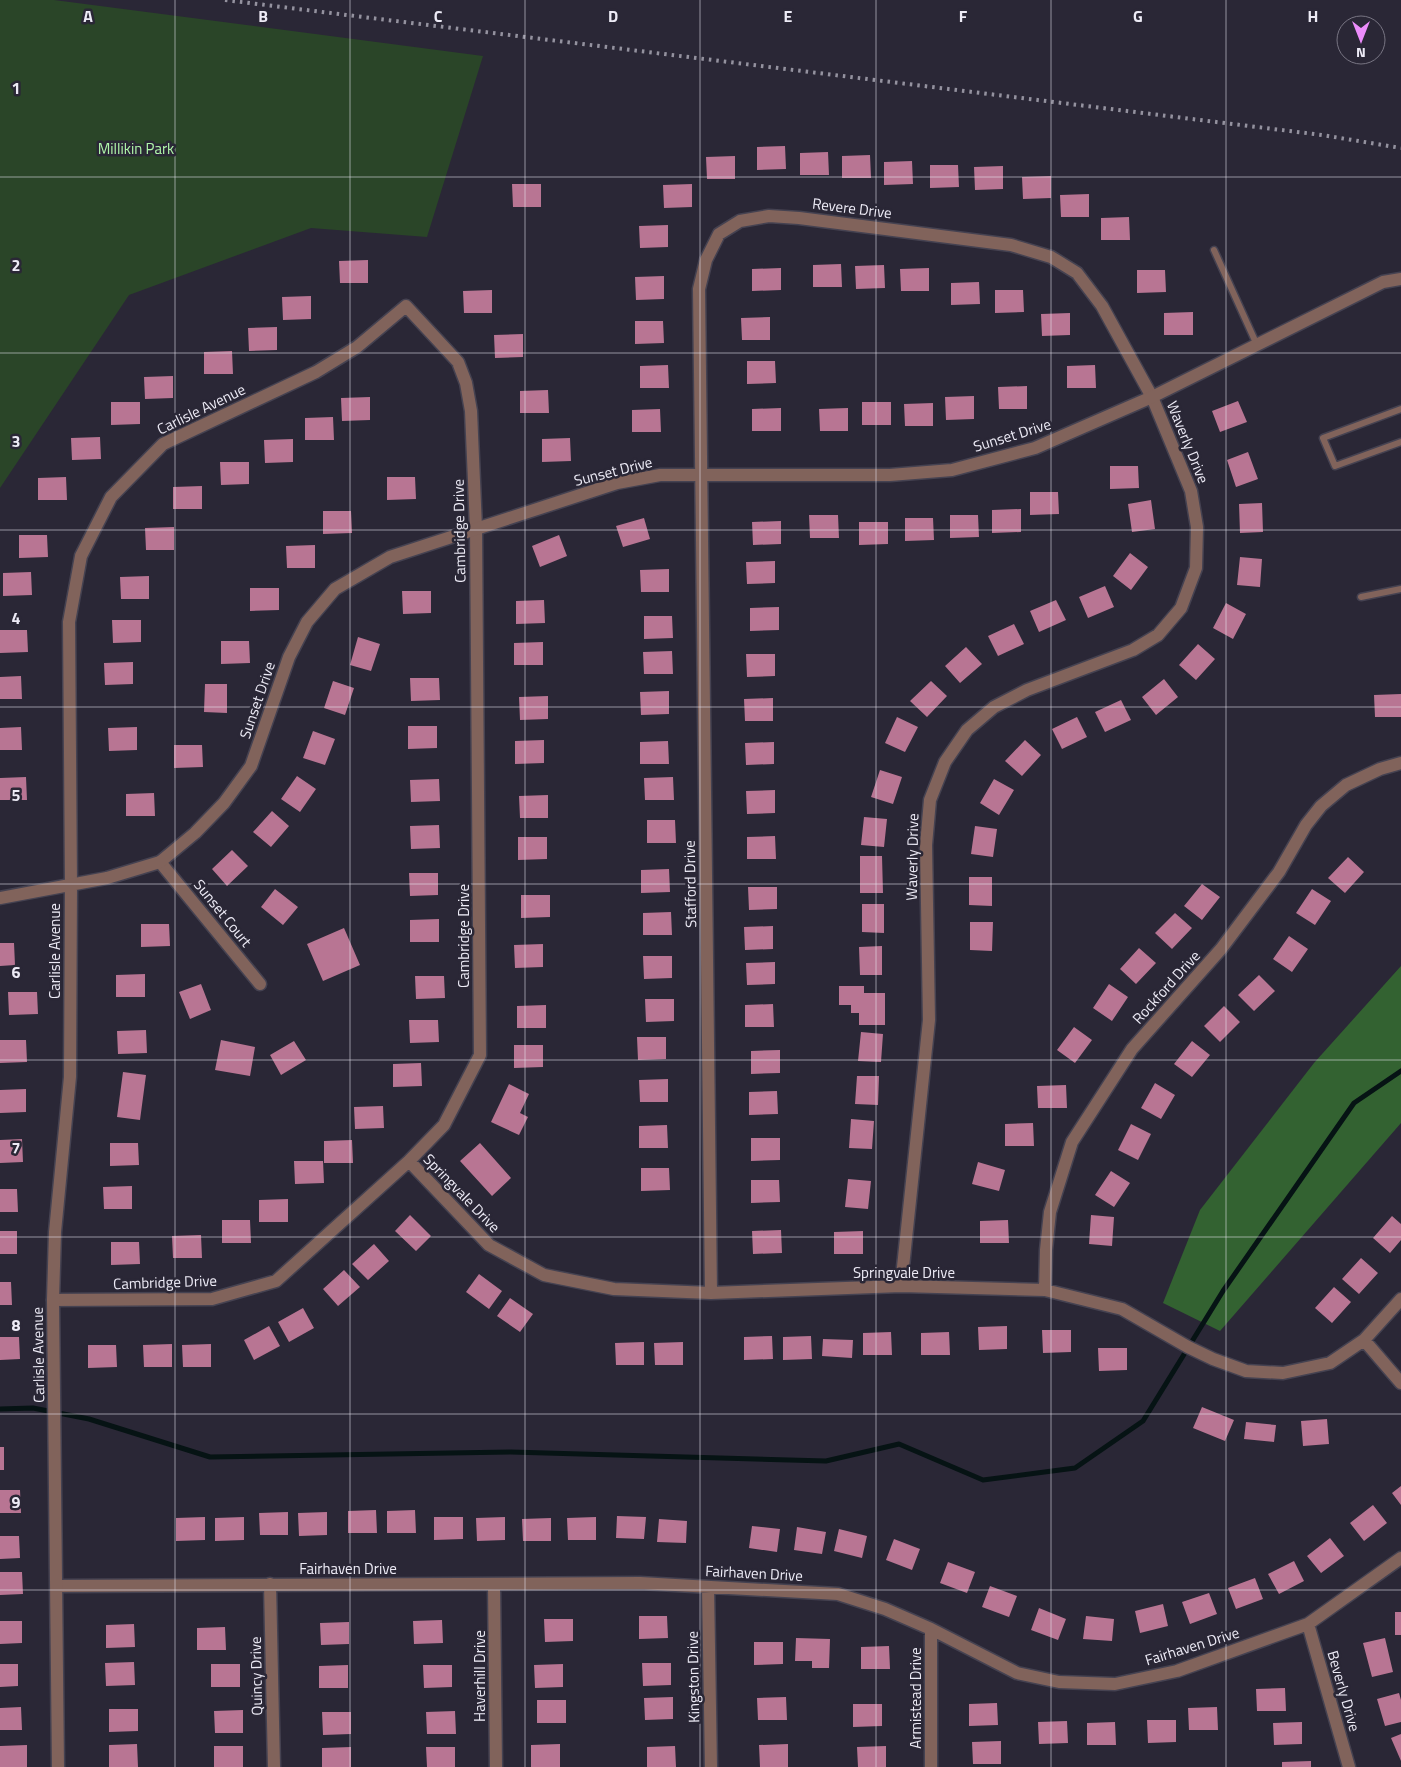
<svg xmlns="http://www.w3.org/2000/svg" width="1401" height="1767" font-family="'Titillium Web',sans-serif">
	<rect width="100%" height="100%" fill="#2a2736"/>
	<path fill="#2a4528" d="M0,0H54L483,56L427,237L311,228L129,295L0,488Z"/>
	<path fill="#336231" d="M1401,966V1123L1220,1331L1163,1303L1200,1210L1314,1063Z"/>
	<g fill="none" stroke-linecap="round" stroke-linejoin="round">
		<path stroke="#061314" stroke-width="5" d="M0,1409L33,1408L89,1419L210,1457L511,1452L826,1461L899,1444L983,1480L1075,1468L1143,1421L1223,1291L1354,1103L1401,1071"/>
	</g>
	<path fill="#b87593" d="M785,146L786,169L757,170V147Z
		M828,152L829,175H800V153Z
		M870,155L871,178H842V156Z
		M735,156V179H707L706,157Z
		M912,161L913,184L884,185V162Z
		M930,165H958L959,187L930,188Z
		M1003,166V189L975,190L974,167Z
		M1051,176V198L1023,199L1022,177Z
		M512,184H541V207H513Z
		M692,184V207L664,208L663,185Z
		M1089,194V217H1061L1060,195Z
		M1129,217L1130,240H1101V218Z
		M668,225V247L640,248L639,226Z
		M368,260V283H340L339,261Z
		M841,264L842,287H813V265Z
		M884,265L885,288L856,289L855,266Z
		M781,268V290L752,291V269Z
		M929,268V291H901L900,269Z
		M1137,270H1165L1166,292L1137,293Z
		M664,276V299L636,300L635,277Z
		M979,282L980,304L951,305V283Z
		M492,290V313H464L463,291Z
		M995,290H1023L1024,312L995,313Z
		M311,296V319L283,320L282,297Z
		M1193,312V335H1164V313Z
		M1070,313V335L1042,336L1041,314Z
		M770,317V340H742L741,318Z
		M635,321H663L664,343L635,344Z
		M277,327V350L249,351L248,328Z
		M523,334V357L495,358L494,335Z
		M232,351L233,374H204V352Z
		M747,361H775L776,383L747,384Z
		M668,365L669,388H640V366Z
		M1095,365L1096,388H1067V366Z
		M173,376V398L145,399L144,377Z
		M1027,386V409H999L998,387Z
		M548,390L549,413H520V391Z
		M974,396V419L946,420L945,397Z
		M370,397V420L342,421L341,398Z
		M1238,401L1247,422L1220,432L1212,411Z
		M111,402H140V424L111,425Z
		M862,402H891V425H862Z
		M933,403V426H905L904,404Z
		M781,408V431H752V409Z
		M848,408V431H820L819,409Z
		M660,409L661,432H632V410Z
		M333,417L334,440H305V418Z
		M100,437L101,459L72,460L71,438Z
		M570,438L571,461L542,462V439Z
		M293,439V462L265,463L264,440Z
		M1248,452L1258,479L1236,487L1227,460Z
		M220,462H249V484L221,485Z
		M1110,466H1138L1139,488L1110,489Z
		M66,477L67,500H38V478Z
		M387,477H415L416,499L387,500Z
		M202,486V509H173V487Z
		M1030,492H1058L1059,514L1030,515Z
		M1151,500L1155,529L1132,532L1128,504Z
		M1262,503L1263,532L1240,533L1239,504Z
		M1021,509V532L992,533V510Z
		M323,511H351L352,533L323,534Z
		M809,515H838L839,538H810Z
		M950,515H978L979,537L950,538Z
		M644,518L650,539L623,547L616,526Z
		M905,518H933L934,540L905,541Z
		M781,521V544L753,545L752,522Z
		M859,522H888V544L859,545Z
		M174,527V550H146L145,528Z
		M19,535H47L48,557L19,558Z
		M559,535L567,556L540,567L532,546Z
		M315,545V568H287L286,546Z
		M1130,553L1148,567L1131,590L1113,576Z
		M1240,557L1262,559L1260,587L1237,585Z
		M775,561V583L747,584L746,562Z
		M669,569V592H641L640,570Z
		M31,572L32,595L3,596V573Z
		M149,576V599H121L120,577Z
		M1105,586L1114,607L1088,618L1079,597Z
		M250,588H279V610L250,611Z
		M402,591H431V613L403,614Z
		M544,600L545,623L516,624V601Z
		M1056,600L1066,620L1039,632L1030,611Z
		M1226,603L1246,614L1233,639L1213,628Z
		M779,607V630L750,631V608Z
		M644,616H672L673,638L644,639Z
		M112,620H141V642L113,643Z
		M1014,624L1024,644L998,656L988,636Z
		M0,630H27L28,652L0,653Z
		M358,637L380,644L371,671L350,665Z
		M221,641H249L250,663L221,664Z
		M543,642V665H514V643Z
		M1198,644L1215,659L1196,680L1179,665Z
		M966,647L982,664L960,683L945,666Z
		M672,651L673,674H644L643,652Z
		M746,654H775V676L747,677Z
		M133,662V684L105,685L104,663Z
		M21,676L22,699H0V677Z
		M410,678H439L440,700L411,701Z
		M1164,679L1178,697L1156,715L1142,697Z
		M333,681L354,688L345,715L324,708Z
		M931,681L947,696L927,717L910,701Z
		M205,684H227V713L204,712Z
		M669,691V714L641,715L640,692Z
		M1401,694V717H1375L1374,695Z
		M548,696V719L520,720L519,697Z
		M773,698V721H745L744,699Z
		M1121,700L1131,720L1105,732L1095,712Z
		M897,717L918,727L905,752L885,743Z
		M1077,717L1087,737L1062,749L1052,729Z
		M408,726H437V748L408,749Z
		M21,727L22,750H0V728Z
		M137,727V750L109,751L108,728Z
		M313,731L335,739L325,765L303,758Z
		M544,740V763L515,764V741Z
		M1025,740L1041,755L1022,776L1005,761Z
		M668,741L669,764H640V742Z
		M774,742V764L746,765L745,743Z
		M174,745H202L203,767L174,768Z
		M880,770L902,777L893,804L871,797Z
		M297,776L316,789L300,812L281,799Z
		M26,777L27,800H0V778Z
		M673,777L674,800H645L644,778Z
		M439,779L440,801L411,802L410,780Z
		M994,779L1014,790L999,815L980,803Z
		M775,790V813L747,814L746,791Z
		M154,793L155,816H126V794Z
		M548,795V818H520L519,796Z
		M272,811L289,826L271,847L253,832Z
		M864,817L887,819L884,847L861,845Z
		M647,820H675L676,843H647Z
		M439,825L440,848L411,849L410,826Z
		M975,826L997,829L993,857L971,854Z
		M775,836L776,859H747V837Z
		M518,837H547V859L518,860Z
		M232,850L248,866L227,886L212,869Z
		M860,856H882L883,893H860Z
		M1348,857L1364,872L1345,893L1328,878Z
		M669,869L670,892L641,893V870Z
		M409,873H438V895L410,896Z
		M969,877H992V906L969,905Z
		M1202,884L1220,897L1202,920L1184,906Z
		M748,887H777V909L749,910Z
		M275,889L298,907L283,925L261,907Z
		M1312,889L1331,901L1315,925L1296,913Z
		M521,895H550V917L521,918Z
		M862,904H884V933L862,932Z
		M671,912L672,935H643V913Z
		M1175,913L1192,928L1172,949L1155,933Z
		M439,919V942H410V920Z
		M970,922H993L992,951L970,950Z
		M141,924H169L170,946L141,947Z
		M773,926V949L745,950L744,927Z
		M344,928L360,965L323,981L307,944Z
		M1289,936L1308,949L1292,972L1273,959Z
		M0,943H14L15,965L0,966Z
		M543,944V967L515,968L514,945Z
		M882,946V975H860L859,947Z
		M1139,948L1156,963L1136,984L1120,969Z
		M643,956H672V978L644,979Z
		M775,962V984L747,985L746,963Z
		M145,974V997H116V975Z
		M1259,975L1275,991L1254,1011L1238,995Z
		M415,976H444L445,998L416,999Z
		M201,984L211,1010L190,1019L179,992Z
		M1109,984L1128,997L1112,1021L1093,1008Z
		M839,986H864V993H885V1025H859V1013H851V1005H839Z
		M8,992H37L38,1014L9,1015Z
		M645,999H674V1021L646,1022Z
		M773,1004L774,1027H745V1005Z
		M546,1005V1028H517V1006Z
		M1224,1006L1240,1022L1220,1042L1204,1026Z
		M409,1020H438L439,1042L410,1043Z
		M1074,1027L1092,1040L1075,1063L1057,1050Z
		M146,1030L147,1053L118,1054L117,1031Z
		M861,1032L883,1034L881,1062L858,1061Z
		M637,1037H666V1059L638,1060Z
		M0,1040H26L27,1062L0,1063Z
		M221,1040L255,1047L250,1076L215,1070Z
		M294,1041L306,1060L281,1075L270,1055Z
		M1192,1041L1210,1055L1192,1077L1174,1064Z
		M514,1045H543V1067L514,1068Z
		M780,1050V1073L751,1074V1051Z
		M421,1063L422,1086L393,1087V1064Z
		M123,1072L146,1075L140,1120L117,1117Z
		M857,1076H879L878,1105L855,1104Z
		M668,1079V1102H640L639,1080Z
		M1155,1083L1175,1095L1161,1119L1141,1108Z
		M509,1084L529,1094L520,1113L528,1117L519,1135L491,1122Z
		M1066,1085L1067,1108H1038L1037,1086Z
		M26,1089V1112L0,1113V1090Z
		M777,1091L778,1114L749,1115V1092Z
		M383,1106L384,1128L355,1129L354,1107Z
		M851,1119L874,1121L872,1149L849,1148Z
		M1033,1123L1034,1146H1005V1124Z
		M1131,1124L1151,1134L1138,1160L1118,1150Z
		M667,1125L668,1148H639V1126Z
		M751,1138H780V1160L751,1161Z
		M22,1139L23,1162L0,1163V1140Z
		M352,1140L353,1163H324V1141Z
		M110,1143H138L139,1165L110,1166Z
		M480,1143L511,1178L492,1196L460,1161Z
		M294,1161H323L324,1183L295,1184Z
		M978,1162L1005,1170L999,1191L972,1184Z
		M641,1168H669L670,1190L641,1191Z
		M1111,1171L1130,1183L1114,1207L1095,1195Z
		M848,1179L871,1181L868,1209L845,1207Z
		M751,1180H779L780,1202L751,1203Z
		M132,1186V1209H104L103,1187Z
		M0,1189H17L18,1212H0Z
		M288,1199V1222H259V1200Z
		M410,1215L431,1236L416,1251L395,1231Z
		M1091,1215L1114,1217L1112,1246L1089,1244Z
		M1392,1216L1401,1224V1240L1390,1253L1373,1238Z
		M222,1220H250L251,1243H222Z
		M1008,1220L1009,1243H980V1221Z
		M781,1230L782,1253L753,1254L752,1231Z
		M0,1231H17V1254H0Z
		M863,1231V1254H834V1232Z
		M201,1235L202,1258H173L172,1236Z
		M111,1242H139L140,1264L111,1265Z
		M374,1244L389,1261L368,1280L352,1264Z
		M1361,1258L1378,1273L1359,1294L1342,1279Z
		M344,1270L360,1287L338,1306L323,1289Z
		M479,1274L502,1291L489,1309L466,1292Z
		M0,1282H11L12,1305H0Z
		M1334,1287L1351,1302L1332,1323L1315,1308Z
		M510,1298L533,1314L520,1332L497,1316Z
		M303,1308L314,1328L289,1342L278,1322Z
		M269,1326L280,1346L254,1360L244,1340Z
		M1007,1326V1349L979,1350L978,1327Z
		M1042,1330H1071V1352L1043,1353Z
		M891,1332L892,1355H863V1333Z
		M949,1332L950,1355H921V1333Z
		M772,1336L773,1359L744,1360V1337Z
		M811,1336L812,1359L783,1360V1337Z
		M0,1337H19L20,1359L0,1360Z
		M823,1339L853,1340L852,1358L822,1356Z
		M644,1342V1365H616L615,1343Z
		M683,1342V1365H655L654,1343Z
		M172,1344V1367H144L143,1345Z
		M211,1344V1367H183L182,1345Z
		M88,1345H116L117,1367L88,1368Z
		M1098,1348H1127V1370L1099,1371Z
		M1202,1407L1234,1420L1225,1441L1193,1428Z
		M1327,1419L1329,1444L1303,1446L1301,1421Z
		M1246,1422L1276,1425L1274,1442L1244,1439Z
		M0,1447H4V1470H0Z
		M1401,1486V1505L1392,1493Z
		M0,1490H20L21,1513H0Z
		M1373,1505L1387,1523L1364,1541L1350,1523Z
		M376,1510L377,1533H348V1511Z
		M415,1510L416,1533H387V1511Z
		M288,1512V1535H260L259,1513Z
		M327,1512V1535L299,1536L298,1513Z
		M617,1516L646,1517L644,1539L616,1538Z
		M205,1517V1540L176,1541V1518Z
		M244,1517V1540L215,1541V1518Z
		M434,1517H463V1539L434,1540Z
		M505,1517V1540L477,1541L476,1518Z
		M596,1517V1540H568L567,1518Z
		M551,1518V1541H523L522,1519Z
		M659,1519L687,1521L686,1543L657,1542Z
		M752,1526L780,1529L777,1552L749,1548Z
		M797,1527L826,1532L822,1554L794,1550Z
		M839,1529L867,1536L862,1558L834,1551Z
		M0,1536H19L20,1558L0,1559Z
		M1330,1538L1344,1556L1321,1573L1307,1556Z
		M894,1539L920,1549L912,1570L886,1560Z
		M1294,1561L1304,1581L1279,1594L1268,1574Z
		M948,1562L975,1572L967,1593L940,1583Z
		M0,1572H22L23,1594L0,1595Z
		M1255,1578L1263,1599L1236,1609L1228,1588Z
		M990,1586L1017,1596L1009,1617L982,1607Z
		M1209,1593L1217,1614L1190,1624L1182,1602Z
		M1163,1604L1168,1626L1140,1633L1135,1611Z
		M1039,1608L1066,1619L1058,1640L1031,1630Z
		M1395,1612H1401V1635H1395Z
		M639,1616H667L668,1638L639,1639Z
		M1086,1616L1114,1619L1112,1641L1083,1639Z
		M544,1619H573V1641L545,1642Z
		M442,1620L443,1643L414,1644L413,1621Z
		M0,1621H22V1643L0,1644Z
		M349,1622V1644L321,1645L320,1623Z
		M134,1624L135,1647L106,1648V1625Z
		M225,1627L226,1650H197V1628Z
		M796,1638L830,1639L829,1668H812V1661H795Z
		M1385,1638L1393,1672L1372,1677L1363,1643Z
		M754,1642H783V1664L754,1665Z
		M889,1646L890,1669H861V1647Z
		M134,1662L135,1685L106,1686L105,1663Z
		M642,1663H671V1685L643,1686Z
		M0,1664H18V1686L0,1687Z
		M211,1664H240V1687H211Z
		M563,1664V1687L535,1688L534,1665Z
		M348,1665V1688H319V1666Z
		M423,1665H452V1687L424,1688Z
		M1285,1688L1286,1711H1257L1256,1689Z
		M1399,1693L1401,1700V1722L1385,1726L1377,1699Z
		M673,1697V1719L645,1720L644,1698Z
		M786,1697L787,1720H758L757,1698Z
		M537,1700H566V1723H537Z
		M997,1703L998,1725L969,1726V1704Z
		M853,1704H882V1726L853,1727Z
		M21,1707L22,1730H0V1708Z
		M1217,1707L1218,1730H1189L1188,1708Z
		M109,1709H138V1731L109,1732Z
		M243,1710V1733H215L214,1711Z
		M455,1711L456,1734H427L426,1712Z
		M322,1712H351V1734L323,1735Z
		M1147,1720H1176V1742L1148,1743Z
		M1067,1721L1068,1743L1039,1744L1038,1722Z
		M1115,1722L1116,1745H1087V1723Z
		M1302,1722V1744L1274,1745L1273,1723Z
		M1401,1734V1761L1391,1738Z
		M1001,1741V1764H973L972,1742Z
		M137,1744L138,1767H109V1745Z
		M560,1744V1767H531V1745Z
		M788,1744V1767H760L759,1745Z
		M27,1745V1767H0V1746Z
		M214,1746H243V1767H214Z
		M675,1746L676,1767H647V1747Z
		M886,1746V1767H858L857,1747Z
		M351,1747V1767H322V1748Z
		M426,1747H455V1767H427Z
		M1311,1761V1767H1282V1762Z"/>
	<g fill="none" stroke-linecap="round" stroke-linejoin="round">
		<g stroke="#454251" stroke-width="9">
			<path id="service" d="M1214,250L1257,345
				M1401,409L1323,438L1335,466L1401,442
				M1361,597L1401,589"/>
		</g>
		<g stroke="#454251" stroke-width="15">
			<path id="minor" d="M160,862L260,984
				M409,1161L489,1245L544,1275L614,1289L711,1293L901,1286L1045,1290L1122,1309L1188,1347L1213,1359L1246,1371L1283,1373L1330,1363L1364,1340L1401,1299
				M1045,1290L1046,1250L1050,1212L1072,1142L1132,1049L1221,949L1279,872L1306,825L1321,806L1346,785L1380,769L1401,763
				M711,1293L699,289L706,260L719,234L740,221L769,216L799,218L1011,245L1051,257L1077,273L1102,306L1152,397L1191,491L1197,527L1196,568L1181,608L1158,635L1133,650L1027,690L994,707L967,730L945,762L930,800L926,845L929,1020L901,1286
				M53,1300L212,1299L276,1281L409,1161L444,1125L480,1055L476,528L471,411L466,383L458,362L406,306L357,347L316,372L163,444L111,497L81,556L69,622L71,885
				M1364,1340L1401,1383
				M270,1584L274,1767
				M494,1585L496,1767
				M57,1586L640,1583L838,1594L885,1609L931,1629L1017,1673L1059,1682L1115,1684L1177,1671L1308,1624L1401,1558
				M708,1587L711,1767
				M1308,1624L1349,1767
				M931,1629V1767"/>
		</g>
		<g stroke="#454251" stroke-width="15">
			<path id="tertiary" d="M0,898L107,878L160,862L195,833L224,803L251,766L289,657L307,622L335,589L390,557L617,483L660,475H890L952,470L1035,448L1152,397L1383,282L1401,279
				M58,1767L53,1300L55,1232L70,1077L71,885"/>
		</g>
		<use href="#service" stroke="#81635b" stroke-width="6"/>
		<use href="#minor" stroke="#81635b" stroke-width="12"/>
		<use href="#tertiary" stroke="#81635b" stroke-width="12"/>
		<path stroke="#94929f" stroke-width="4" stroke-dasharray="2.5 5" stroke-linecap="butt" d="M225,0L1322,135L1401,148"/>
	</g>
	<path fill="none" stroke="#edebf6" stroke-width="1" stroke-opacity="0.55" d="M175,0V1767M350,0V1767M525,0V1767M700,0V1767M876,0V1767M1051,0V1767M1226,0V1767M0,177H1401M0,353H1401M0,530H1401M0,707H1401M0,884H1401M0,1060H1401M0,1237H1401M0,1414H1401M0,1590H1401"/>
	<g text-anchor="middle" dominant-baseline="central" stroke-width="5" stroke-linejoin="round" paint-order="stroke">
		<g font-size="15" fill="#b0f6aa" stroke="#2a2736">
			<text x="136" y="148">Millikin Park</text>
		</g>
		<g font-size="15" fill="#edebf6" stroke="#2a2736">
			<text transform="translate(852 208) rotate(7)">Revere Drive</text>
			<text transform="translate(201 409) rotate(-26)">Carlisle Avenue</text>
			<text transform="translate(1012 435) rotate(-17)">Sunset Drive</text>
			<text transform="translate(1188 442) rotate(68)">Waverly Drive</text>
			<text transform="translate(613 471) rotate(-14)">Sunset Drive</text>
			<text transform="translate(459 531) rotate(-91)">Cambridge Drive</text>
			<text transform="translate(257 700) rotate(-71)">Sunset Drive</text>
			<text transform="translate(912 857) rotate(-89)">Waverly Drive</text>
			<text transform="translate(690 884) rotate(-91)">Stafford Drive</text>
			<text transform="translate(223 913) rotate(51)">Sunset Court</text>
			<text transform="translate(463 936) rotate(-90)">Cambridge Drive</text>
			<text transform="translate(54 951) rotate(-90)">Carlisle Avenue</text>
			<text transform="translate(1166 987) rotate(-48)">Rockford Drive</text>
			<text transform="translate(462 1193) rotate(46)">Springvale Drive</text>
			<text x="904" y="1272">Springvale Drive</text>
			<text transform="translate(165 1282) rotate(-2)">Cambridge Drive</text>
			<text transform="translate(38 1355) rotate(-91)">Carlisle Avenue</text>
			<text x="348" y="1568">Fairhaven Drive</text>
			<text transform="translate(754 1573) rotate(3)">Fairhaven Drive</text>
			<text transform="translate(1192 1646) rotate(-17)">Fairhaven Drive</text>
			<text transform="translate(256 1676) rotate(-91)">Quincy Drive</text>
			<text transform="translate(479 1676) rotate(-90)">Haverhill Drive</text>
			<text transform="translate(693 1677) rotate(-91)">Kingston Drive</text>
			<text transform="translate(1344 1691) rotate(74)">Beverly Drive</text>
			<text transform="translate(915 1698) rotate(-90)">Armistead Drive</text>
		</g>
	</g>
	<g font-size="16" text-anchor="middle" font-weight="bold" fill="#edebf6" stroke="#2a2736" stroke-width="5" stroke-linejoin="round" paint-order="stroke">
		<text x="88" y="22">A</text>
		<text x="263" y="22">B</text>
		<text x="438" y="22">C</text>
		<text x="613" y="22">D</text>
		<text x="788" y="22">E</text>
		<text x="963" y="22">F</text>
		<text x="1138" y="22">G</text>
		<text x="1313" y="22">H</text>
		<text x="16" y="94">1</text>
		<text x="16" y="271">2</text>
		<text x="16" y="447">3</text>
		<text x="16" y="624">4</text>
		<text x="16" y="801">5</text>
		<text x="16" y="978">6</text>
		<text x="16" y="1154">7</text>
		<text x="16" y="1331">8</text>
		<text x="16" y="1508">9</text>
	</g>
	<g transform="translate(1361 40) rotate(180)"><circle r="24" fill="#2a2736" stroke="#787583"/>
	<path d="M0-4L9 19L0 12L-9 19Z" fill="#ec8cfb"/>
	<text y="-8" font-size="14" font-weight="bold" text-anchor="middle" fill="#edebf6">N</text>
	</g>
</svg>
